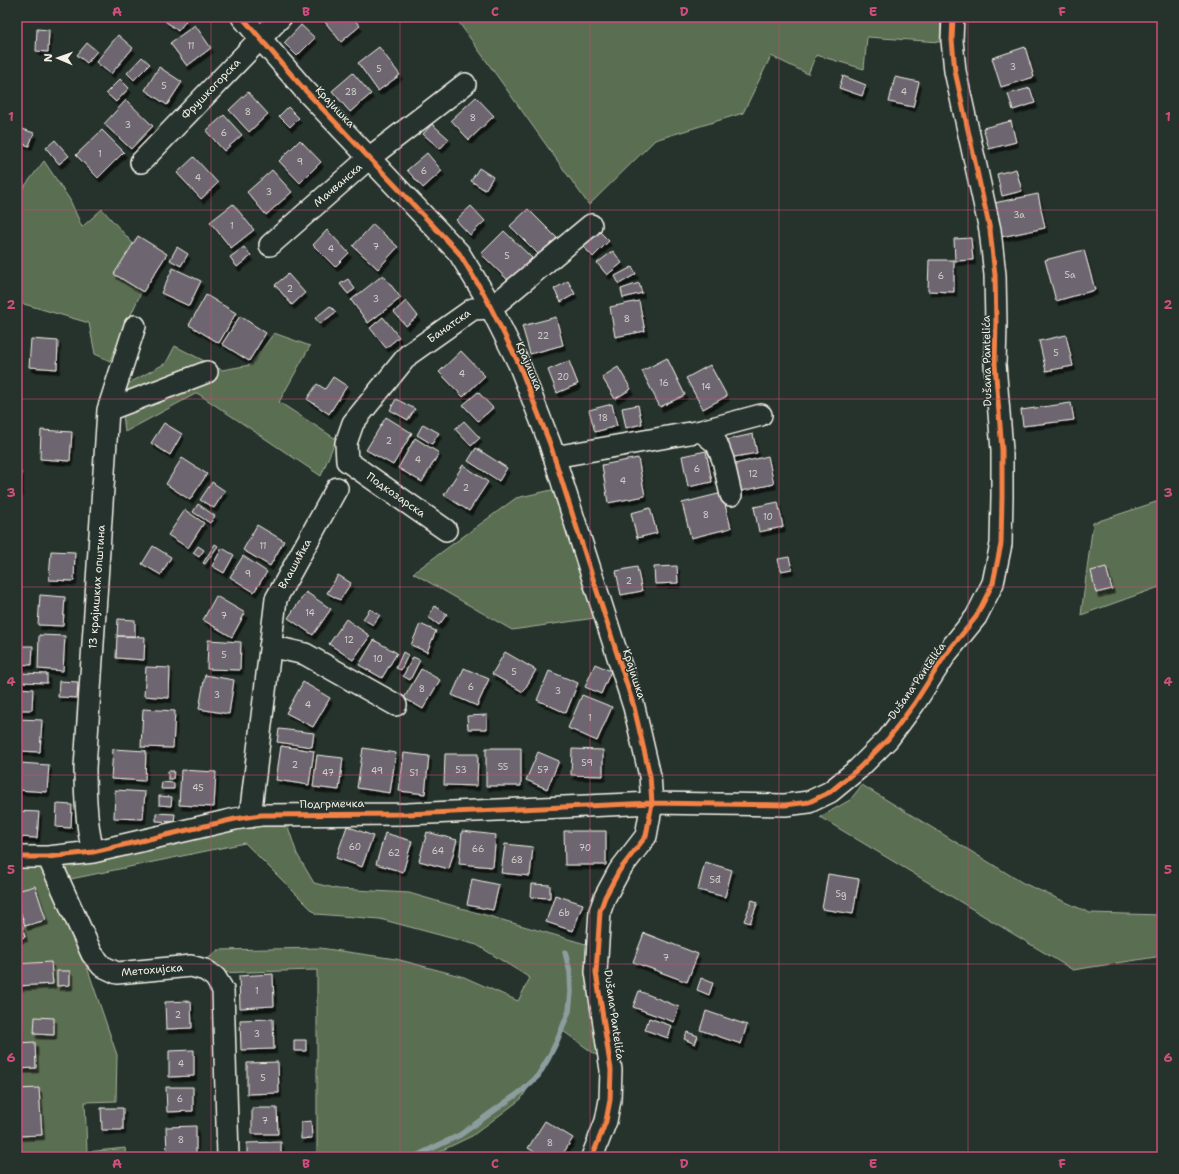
<svg xmlns="http://www.w3.org/2000/svg" width="1179" height="1174" font-family="'Shantell Sans',sans-serif">
	<defs>
		<filter id="shadow"><feDropShadow dx="2.5" dy="4.5" stdDeviation="0" flood-color="#0009"/></filter>
	</defs>
	<rect width="100%" height="100%" fill="#26332d"/>
	<filter id="ink" filterUnits="userSpaceOnUse"><feTurbulence type="fractalNoise" baseFrequency=".025" numOctaves="2"/><feDisplacementMap in="SourceGraphic" scale="8" xChannelSelector="R" yChannelSelector="G"/><feConvolveMatrix kernelMatrix="1 2 1 2 8 2 1 2 1" color-interpolation-filters="sRGB"/></filter>
	<g filter="url(#ink)">
		<path fill="#5a6e51" stroke="#a7b09c" d="M455,17H941L940,42L867,37L864,69L816,55L808,74L771,56L743,113L655,140L589,205Z
			M44,161L70,200L82,227L102,209L153,266L110,361L95,354L89,323L17,302V196Z
			M274,333L310,346L279,402L336,439L321,476L197,393L125,432L120,388L166,363L175,346L222,370L250,365Z
			M556,489L595,618L512,630L413,573L516,498Z
			M1162,500V586L1081,615L1093,523Z
			M862,785L1023,883L1090,913L1162,915V956L1073,970L820,817L850,800Z
			M286,821L297,854L314,883L338,889L409,893L589,945L599,1057L563,1031L521,1099L472,1136L428,1157H317V970L214,973L203,963L218,950L320,948L396,959L464,977L518,1001L530,978L477,945L380,919L316,914L245,843L66,880L58,864L213,833Z
			M45,866L87,967L117,1055L116,1101L85,1102L87,1152L125,1148L126,1157H17V868H30Z"/>
		<g fill="none" stroke-linecap="round" stroke-linejoin="round">
			<path stroke="#8c9d9e" stroke-width="5.5" d="M414,1157L460,1135L523,1090L538,1076L548,1059L557,1041L569,1011L571,992L570,972L565,952"/>
		</g>
		<path fill="#6d666f" stroke="#f4f1e8" filter="url(#shadow)" d="M169,17H181L186,21L178,31L165,21Z
			M321,17H352L360,26L341,42Z
			M195,25L211,48L187,66L170,43Z
			M301,25L315,38L297,56L284,43Z
			M37,29L49,30L48,52L36,51Z
			M118,35L133,48L111,74L96,62Z
			M87,43L97,51L87,63L77,55Z
			M379,47L400,75L378,91L358,63Z
			M1025,47L1034,77L1001,87L992,58Z
			M142,57L150,64L134,80L127,73Z
			M159,67L182,82L167,105L145,90Z
			M353,73L371,94L350,112L332,91Z
			M843,76L866,85L862,96L839,88Z
			M895,77L919,82L913,107L889,102Z
			M120,79L129,88L116,102L106,93Z
			M1030,88L1035,103L1013,110L1008,94Z
			M248,92L268,114L249,132L229,110Z
			M476,97L494,116L469,140L451,120Z
			M126,100L153,126L131,149L104,124Z
			M288,107L299,118L290,127L279,116Z
			M224,115L242,135L224,151L206,131Z
			M1011,121L1016,142L989,149L983,128Z
			M432,124L449,139L440,149L423,134Z
			M17,127L34,133L29,146L17,142Z
			M102,130L124,152L98,178L76,155Z
			M55,140L69,156L59,164L46,148Z
			M300,140L321,162L300,183L279,161Z
			M427,153L442,171L423,188L407,170Z
			M194,157L218,183L201,199L177,173Z
			M479,168L493,177L485,190L471,181Z
			M1016,169L1022,191L1002,196L997,174Z
			M272,170L292,192L266,215L247,192Z
			M1038,194L1045,228L1001,237L994,203Z
			M233,204L254,230L231,248L210,222Z
			M471,206L485,221L470,235L456,220Z
			M528,209L557,238L539,255L510,226Z
			M373,224L398,247L378,269L353,246Z
			M327,230L349,253L335,267L313,245Z
			M598,230L609,241L593,257L582,245Z
			M504,231L532,258L510,282L481,254Z
			M138,236L167,254L143,292L114,274Z
			M971,238L973,260L955,261L954,239Z
			M177,247L188,254L181,266L170,260Z
			M244,247L251,256L237,267L230,257Z
			M1084,250L1095,290L1056,301L1045,260Z
			M613,251L622,263L607,275L597,263Z
			M929,260H954V292L928,291Z
			M632,267L636,274L619,284L615,276Z
			M173,268L201,281L189,306L161,293Z
			M288,274L305,293L292,305L275,285Z
			M383,275L401,298L368,323L351,300Z
			M348,279L355,289L348,294L340,284Z
			M568,281L575,294L561,302L554,289Z
			M639,283L642,293L623,298L621,289Z
			M206,295L236,313L219,343L189,325Z
			M406,301L418,316L406,326L394,312Z
			M639,301L645,331L615,337L610,307Z
			M330,306L336,312L320,324L315,318Z
			M240,316L266,333L249,361L222,344Z
			M383,317L399,337L386,348L370,328Z
			M556,317L563,345L530,354L522,326Z
			M1066,335L1073,366L1046,371L1039,341Z
			M31,339L58,341L57,369L29,367Z
			M461,351L485,376L463,397L439,372Z
			M667,358L685,395L660,407L642,371Z
			M569,361L578,384L557,393L548,370Z
			M710,365L727,396L703,409L686,378Z
			M618,367L631,389L615,399L602,377Z
			M333,377L347,386L329,414L307,399L317,384L325,389Z
			M478,392L493,408L478,421L463,405Z
			M396,399L415,409L408,420L390,410Z
			M1071,403L1074,420L1023,426L1021,410Z
			M612,404L617,426L595,432L589,410Z
			M638,405L642,424L626,428L622,408Z
			M386,417L412,433L393,465L366,450Z
			M464,421L480,438L471,446L455,429Z
			M164,423L182,434L170,455L151,443Z
			M423,424L439,433L432,444L417,435Z
			M41,430L72,432L70,461L40,459Z
			M753,434L757,453L729,458L726,440Z
			M415,438L439,453L422,482L398,468Z
			M476,448L507,468L499,481L468,461Z
			M706,451L712,482L688,487L682,456Z
			M768,456L774,484L737,492L731,465Z
			M182,458L207,474L190,500L166,484Z
			M638,458L645,496L608,503L602,465Z
			M463,465L488,482L469,511L444,495Z
			M17,472H21L20,493H17Z
			M212,482L225,491L214,508L200,500Z
			M722,493L731,528L691,538L682,503Z
			M778,502L783,527L759,532L754,507Z
			M198,504L215,516L210,523L193,512Z
			M650,508L657,533L637,538L631,513Z
			M185,510L204,523L188,548L168,535Z
			M257,525L284,541L270,566L243,550Z
			M215,544L218,546L205,564L203,563Z
			M153,546L171,557L161,575L142,564Z
			M198,546L204,550L199,557L193,553Z
			M222,548L234,555L224,573L212,566Z
			M51,551L75,552L74,581L49,580Z
			M243,556L267,572L254,592L230,577Z
			M789,557L792,569L781,571L778,559Z
			M677,566L678,583L655,584L654,567Z
			M637,567L642,591L621,595L616,571Z
			M1106,567L1112,589L1096,593L1091,571Z
			M338,575L351,583L340,600L327,593Z
			M306,592L331,609L313,635L288,618Z
			M40,595L65,597L63,626L38,625Z
			M216,596L245,613L232,637L203,620Z
			M435,606L447,614L439,625L428,617Z
			M370,609L380,615L373,625L363,619Z
			M118,619L135,620V636H117Z
			M346,619L370,636L353,660L329,644Z
			M420,624L436,631L427,652L411,645Z
			M39,635L65,636L63,671L38,669Z
			M117,636L145,637L144,660L116,658Z
			M208,640L241,642L240,670L207,669Z
			M374,640L397,653L382,678L359,665Z
			M17,646H33L32,665L17,664Z
			M403,652L408,655L401,670L396,668Z
			M505,652L536,670L523,692L492,674Z
			M413,657L420,660L410,680L403,676Z
			M595,664L611,671L601,694L585,687Z
			M146,667L170,668L169,698L144,696Z
			M464,668L489,679L477,706L452,695Z
			M421,669L440,680L423,709L404,698Z
			M549,671L578,683L566,713L537,700Z
			M21,673L47,674V683L20,682Z
			M205,675L234,680L229,714L199,709Z
			M59,681L78,682L77,698L58,697Z
			M303,682L330,698L313,727L286,713Z
			M17,688L33,689L32,710H17Z
			M582,695L612,707L597,741L568,728Z
			M143,709L175,711L173,748L141,747Z
			M487,715V729H468L467,716Z
			M17,719L42,720L40,752L17,751Z
			M279,729L314,733L312,747L277,742Z
			M281,746L314,751L309,785L276,780Z
			M363,748L396,753L390,793L357,788Z
			M486,748H521V786H486Z
			M113,749L146,751L145,781L111,779Z
			M572,749L603,750V776L571,775Z
			M538,752L559,761L547,789L526,780Z
			M404,753L429,756L425,794L399,791Z
			M445,754H478L477,786L444,785Z
			M317,755L343,758L339,790L313,787Z
			M20,763L49,765L47,792L18,790Z
			M181,770L216,772L214,807L179,805Z
			M168,771H174L173,779H168Z
			M162,782L174,783V789H161Z
			M115,790L145,792L143,819L114,818Z
			M159,796L172,797L171,806L159,805Z
			M57,804L72,805L71,828L56,827Z
			M17,811L39,812L37,838L17,837Z
			M156,813L175,814L174,822L156,821Z
			M347,826L373,836L362,867L336,858Z
			M462,831L496,835L493,867L459,864Z
			M564,831H606V865H565Z
			M427,832L457,840L449,869L419,861Z
			M385,833L412,841L403,872L376,864Z
			M505,844L533,847L530,876L501,873Z
			M705,862L732,870L725,897L698,890Z
			M828,874L859,879L853,914L822,909Z
			M472,879L499,885L493,910L467,905Z
			M532,884L550,885V898L531,897Z
			M35,886L46,920L25,926L17,901V891Z
			M555,895L583,904L573,931L546,922Z
			M752,900L758,902L750,923L744,921Z
			M22,925L25,937L17,939V926Z
			M644,933L698,954L687,982L633,962Z
			M51,962L53,984L17,986V964Z
			M57,971H70V985L57,986Z
			M273,974L274,1006L240,1008L239,976Z
			M701,978L713,983L709,995L697,990Z
			M639,991L679,1007L674,1022L633,1007Z
			M191,1001L192,1028L166,1029L165,1002Z
			M706,1011L747,1025L741,1044L700,1030Z
			M35,1017L54,1018V1035L34,1034Z
			M17,1018H19L20,1037H17Z
			M649,1018L672,1026L668,1038L645,1030Z
			M273,1019L274,1049L241,1050L240,1020Z
			M687,1032L698,1036L695,1044L684,1039Z
			M294,1040H306V1051H294Z
			M35,1042L36,1068L17,1069V1043Z
			M194,1050V1076L169,1077V1051Z
			M278,1062L279,1093L247,1094V1063Z
			M166,1087H193V1111L167,1112Z
			M39,1088L42,1135L17,1136V1089Z
			M101,1108H123V1130H102Z
			M252,1108H277L278,1134H252Z
			M311,1121L312,1138L301,1139V1122Z
			M545,1121L573,1138L561,1157H542L528,1148Z
			M196,1126V1153L167,1154L166,1127Z
			M281,1142V1157H247V1143Z"/>
		<g fill="none" stroke-linecap="round" stroke-linejoin="round">
			<g stroke="#f4f1e8" stroke-width="24">
				<path id="street" d="M141,162L281,17
					M270,245L369,158L465,84
					M108,410L207,372
					M701,431L717,444L723,460L731,495
					M554,457L701,431L761,415
					M446,530L347,461L346,443L353,423L408,355L473,309L491,308L591,225
					M270,646L305,654L396,705
					M250,817L276,599L337,488
					M93,852C86,824 85,797 85,768L108,410L135,326
					M17,857H48L93,852L235,819L261,815L407,814L652,803L650,776L634,707L550,444L519,364L484,294L459,253L302,87L242,17
					M48,857L92,954L102,966L117,973L191,966L205,970L215,977L223,990L228,1156
					M592,1157L606,1121L610,1100L611,1070L596,972L600,911L605,897L619,871L646,836L652,803L785,805L809,802L830,792L858,769L888,739L914,704L946,654L976,617L993,583L1001,544L1002,496V450L995,364L996,323L995,275L990,230L955,71L952,40L953,17"/>
			</g>
			<use href="#street" stroke="#26332d" stroke-width="21"/>
			<g stroke="#26332d" stroke-width="8">
				<path id="cycleway" d="M17,857H48L93,852L235,819L261,815L407,814L652,803L650,776L634,707L550,444L519,364L484,294L459,253L302,87L242,17
					M592,1157L606,1121L610,1100L611,1070L596,972L600,911L605,897L619,871L646,836L652,803L785,805L809,802L830,792L858,769L888,739L914,704L946,654L976,617L993,583L1001,544L1002,496V450L995,364L996,323L995,275L990,230L955,71L952,40L953,17"/>
			</g>
			<use href="#cycleway" stroke="#f48246" stroke-width="5"/>
		</g>
	</g>
	<path fill="none" stroke="#ce4e7e" stroke-width="1" stroke-opacity="0.55" d="M211,17V1157M400,17V1157M590,17V1157M779,17V1157M968,17V1157M17,210H1162M17,399H1162M17,587H1162M17,775H1162M17,964H1162"/>
	<g text-anchor="middle" dominant-baseline="central" stroke-width="3" stroke-linejoin="round" paint-order="stroke">
		<g font-size="9" fill="#d2ceca">
			<text x="191" y="46">11</text>
			<text x="1013" y="67">3</text>
			<text x="379" y="69">5</text>
			<text x="164" y="86">5</text>
			<text x="351" y="92">28</text>
			<text x="904" y="92">4</text>
			<text x="248" y="112">8</text>
			<text x="473" y="118">8</text>
			<text x="128" y="125">3</text>
			<text x="224" y="133">6</text>
			<text x="100" y="154">1</text>
			<text x="300" y="162">9</text>
			<text x="424" y="171">6</text>
			<text x="198" y="178">4</text>
			<text x="269" y="192">3</text>
			<text x="1019" y="215">3a</text>
			<text x="232" y="226">1</text>
			<text x="376" y="247">7</text>
			<text x="331" y="249">4</text>
			<text x="507" y="256">5</text>
			<text x="1070" y="275">5a</text>
			<text x="941" y="276">6</text>
			<text x="290" y="289">2</text>
			<text x="376" y="299">3</text>
			<text x="627" y="319">8</text>
			<text x="543" y="336">22</text>
			<text x="1056" y="353">5</text>
			<text x="462" y="374">4</text>
			<text x="563" y="377">20</text>
			<text x="664" y="383">16</text>
			<text x="706" y="387">14</text>
			<text x="603" y="418">18</text>
			<text x="389" y="441">2</text>
			<text x="418" y="460">4</text>
			<text x="697" y="469">6</text>
			<text x="753" y="474">12</text>
			<text x="623" y="481">4</text>
			<text x="466" y="488">2</text>
			<text x="706" y="515">8</text>
			<text x="768" y="517">10</text>
			<text x="263" y="546">11</text>
			<text x="248" y="574">9</text>
			<text x="629" y="581">2</text>
			<text x="310" y="613">14</text>
			<text x="224" y="616">7</text>
			<text x="349" y="640">12</text>
			<text x="224" y="655">5</text>
			<text x="378" y="659">10</text>
			<text x="514" y="672">5</text>
			<text x="471" y="687">6</text>
			<text x="422" y="689">8</text>
			<text x="558" y="691">3</text>
			<text x="217" y="695">3</text>
			<text x="308" y="705">4</text>
			<text x="590" y="718">1</text>
			<text x="587" y="763">59</text>
			<text x="295" y="765">2</text>
			<text x="503" y="767">55</text>
			<text x="461" y="770">53</text>
			<text x="543" y="770">57</text>
			<text x="377" y="771">49</text>
			<text x="328" y="773">47</text>
			<text x="414" y="773">51</text>
			<text x="198" y="788">45</text>
			<text x="355" y="847">60</text>
			<text x="585" y="848">70</text>
			<text x="478" y="849">66</text>
			<text x="438" y="851">64</text>
			<text x="394" y="853">62</text>
			<text x="517" y="860">68</text>
			<text x="715" y="880">5đ</text>
			<text x="841" y="894">5g</text>
			<text x="564" y="913">6b</text>
			<text x="666" y="958">7</text>
			<text x="257" y="991">1</text>
			<text x="178" y="1015">2</text>
			<text x="257" y="1034">3</text>
			<text x="181" y="1064">4</text>
			<text x="263" y="1078">5</text>
			<text x="180" y="1099">6</text>
			<text x="265" y="1121">7</text>
			<text x="181" y="1140">8</text>
			<text x="550" y="1143">8</text>
		</g>
		<g font-size="11" fill="#f4f1e8" stroke="#26332d">
			<text transform="translate(211 89) rotate(-46)">Фрушкогорска</text>
			<text transform="translate(335 107) rotate(47)">Крајишка</text>
			<text transform="translate(338 185) rotate(-41)">Мачванска</text>
			<text transform="translate(449 326) rotate(-35)">Банатска</text>
			<text transform="translate(987 361) rotate(-91)">Dušana Pantelića</text>
			<text transform="translate(529 366) rotate(67)">Крајишка</text>
			<text transform="translate(396 495) rotate(35)">Подкозарска</text>
			<text transform="translate(295 564) rotate(-61)">Влашићка</text>
			<text transform="translate(97 587) rotate(-86)">13 крајишких општина</text>
			<text transform="translate(634 674) rotate(72)">Крајишка</text>
			<text transform="translate(917 681) rotate(-55)">Dušana Pantelića</text>
			<text transform="translate(332 804) rotate(-1)">Подгрмечка</text>
			<text transform="translate(152 970) rotate(-5)">Метохијска</text>
			<text transform="translate(614 1015) rotate(82)">Dušana Pantelića</text>
		</g>
	</g>
	<rect width="1179" height="1174" fill="none" stroke="#26332d" stroke-width="44"/>
	<g transform="translate(58 58) rotate(272)" stroke="#26332d" stroke-width="3" paint-order="stroke">
	<path d="M0-3L7 15L0 10L-7 15Z" fill="#f4f1e8"/>
	<text y="-6" font-size="11" font-weight="bold" text-anchor="middle" fill="#f4f1e8">N</text>
	</g>
	<rect x="22" y="22" width="1135" height="1130" fill="none" stroke="#ce4e7e" stroke-width="1.5"/>
	<g font-size="13" text-anchor="middle" font-weight="bold" fill="#ce4e7e">
		<text x="117" y="16">A</text>
		<text x="306" y="16">B</text>
		<text x="495" y="16">C</text>
		<text x="684" y="16">D</text>
		<text x="873" y="16">E</text>
		<text x="1062" y="16">F</text>
		<text x="11" y="121">1</text>
		<text x="1168" y="121">1</text>
		<text x="11" y="309">2</text>
		<text x="1168" y="309">2</text>
		<text x="11" y="497">3</text>
		<text x="1168" y="497">3</text>
		<text x="11" y="686">4</text>
		<text x="1168" y="686">4</text>
		<text x="11" y="874">5</text>
		<text x="1168" y="874">5</text>
		<text x="11" y="1062">6</text>
		<text x="1168" y="1062">6</text>
		<text x="117" y="1168">A</text>
		<text x="306" y="1168">B</text>
		<text x="495" y="1168">C</text>
		<text x="684" y="1168">D</text>
		<text x="873" y="1168">E</text>
		<text x="1062" y="1168">F</text>
	</g>
</svg>
